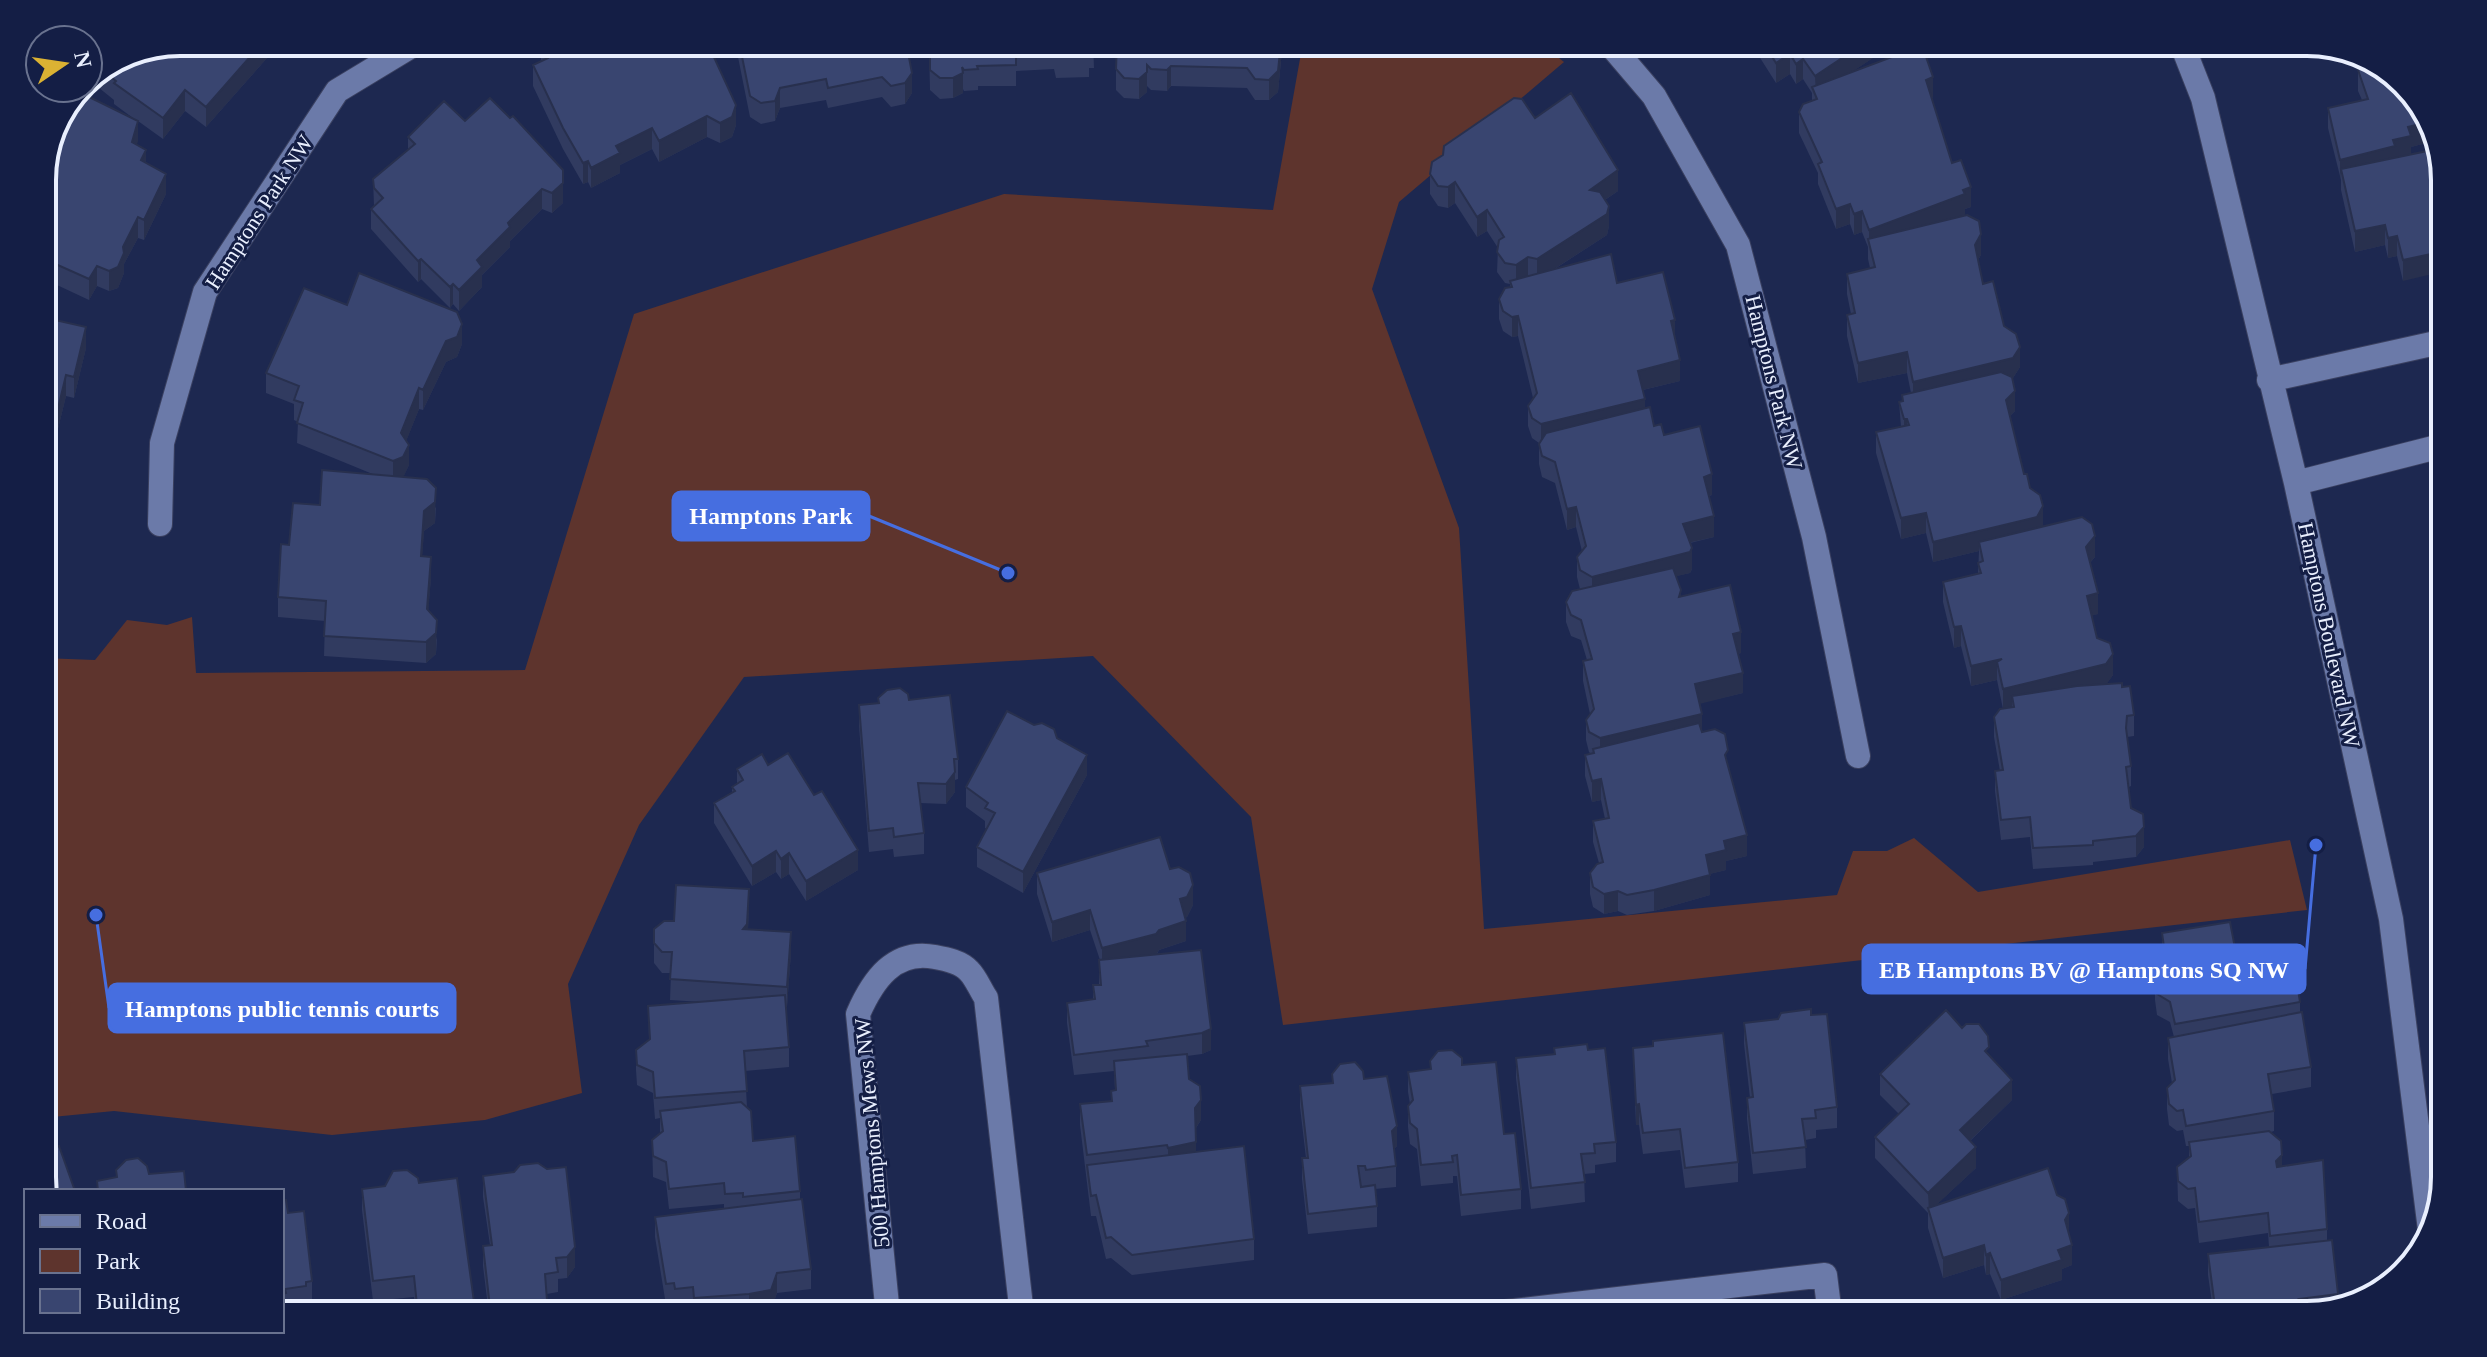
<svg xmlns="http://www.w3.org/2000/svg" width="2487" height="1357" font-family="'Times New Roman',serif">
	<rect width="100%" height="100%" fill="#1d2850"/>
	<path fill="#5e342d" d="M1303,42H1539L1564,62L1399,202L1372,289L1459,528L1484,929L1837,895L1853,851H1887L1914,838L1978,892L2290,840L2307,910L1283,1025L1251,817L1093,656L744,677L639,825L568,984L582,1093L485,1120L332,1135L114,1111L42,1118V658L95,660L127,620L167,625L192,617L196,673L525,670L634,314L1004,194L1273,210Z"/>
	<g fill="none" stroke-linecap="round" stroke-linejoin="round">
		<g stroke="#3a4060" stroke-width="26">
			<path id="minor" d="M1608,42L1654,96L1738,245L1814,537L1858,756
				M2181,42L2203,98L2296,483L2391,919L2431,1238
				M2269,380L2445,341
				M2296,483L2445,445
				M160,524L162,443L205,292L337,91L418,42
				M888,1315L858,1014C873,980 894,949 935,957C946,959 961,962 969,971C976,978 980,989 986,998L1022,1315
				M1479,1315L1825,1275L1830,1315"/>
		</g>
		<use href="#minor" stroke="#6b7aa9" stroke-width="24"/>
	</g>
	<path fill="#313b60" d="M267,42V58L206,127L185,111L163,139L138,121L137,145L146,163L166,194L144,240L138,238L124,264V273L118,288L109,291L97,286L89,300L42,278V172L137,121L114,104V100L88,79L128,52Z
		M735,42H906L912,93L905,104L891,107L882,97L828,108L826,100L780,108L775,121L761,124L750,117Z
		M926,42H1093L1094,68H1089V77L1056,78L1054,69L1016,71V86H978V90L964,91L963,89V93L953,98L940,99L930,90L929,48H926Z
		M1750,42H1897L1850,73L1933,97L1932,98L1952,163L1971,207L1965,209V215L1981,255L1978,260L1983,284L2004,326L2020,367L2013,378H2012L2015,411L2010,416L2024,474L2030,488L2043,527L2095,557L2090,563L2098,614L2092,615L2097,638L2113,675L2106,684L2122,687L2134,715V736L2127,737L2131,766V786L2129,787L2131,808L2144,847L2136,857L2093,862V865L2033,869L2030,837L2001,840L1995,791V771H2000L1994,737V717L2003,709L1997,680L1971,686L1961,646L1954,648L1943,602V582L1978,573L1979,551L1933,562L1926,533L1901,539L1876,453V432L1901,427L1899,402L1902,401V395L1911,393L1907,373L1858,383L1847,336V315L1851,314L1847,294V274L1870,268L1868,259V247L1862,232L1854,235L1850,224L1836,229L1818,184V173L1799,133V112L1812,100V93L1803,79L1796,84L1790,74L1776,83Z
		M541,46L736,125L732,137L720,143L707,137L659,162L652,149L620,165V173L591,188L588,182L583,184L563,149L533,86V65L541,62Z
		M1282,50L1278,92L1269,100H1255L1247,88L1171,86L1167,91L1151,90L1147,86V92L1139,99L1124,98L1116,90V69Z
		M2358,70L2422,104L2434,141L2411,147L2403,281L2397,256L2388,258L2385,245L2355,252L2341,190V180L2328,128V108L2362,100L2358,91Z
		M490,98L563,203L552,213L542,209L510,241V247L482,275V287L459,311L453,304L450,308L421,279L418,282L371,229V209L374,206L373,179L408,150V137L465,121Z
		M1535,118L1618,191L1605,200L1609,226L1607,235L1553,270L1617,283L1675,337L1680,381L1643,390L1645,409L1654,426L1664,435L1712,495L1709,496L1714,537L1690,543L1692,569L1690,573L1676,576L1681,597L1741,653L1738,654L1743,693L1700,703L1702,732L1728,765L1747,856L1726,861V870L1709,874L1710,895L1654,911L1627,915L1618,911L1604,914L1593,907L1590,894V873L1599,863L1593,842V821L1605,819L1601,800L1592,802L1585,776V755L1591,754L1589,752L1586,740V720L1590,714L1583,681V661L1587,660L1581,640L1571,636L1566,622V602L1580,589L1577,577V557L1582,551L1576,527L1567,530L1555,483L1542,477L1539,464V443L1532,438L1528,426V406L1533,398L1518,336L1512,337L1503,331L1499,319V299L1510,287V284L1505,283L1497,272L1498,248L1487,231L1477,237L1455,203L1448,208L1438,206L1430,194V174Z
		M42,282L47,303L44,317L86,348L74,398L66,396L56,437L42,434Z
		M347,305L462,344L457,357L446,362L423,410L419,409L406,441L409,465L403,477L436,508L435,523L424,531L422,556L431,577L428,611L437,640L436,654L426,663L324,656L325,621L278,617V597L289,545L320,505L375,475L297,443L298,422L294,420V404L266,393V373Z
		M2445,543V650L2444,619L2431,567V546Z
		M909,700L958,759V779L955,780V792L946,804L920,803L924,833V854L894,857L893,849L869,852L859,726V705Z
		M1057,738L1087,775L1023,893L977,867V847L987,829L985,828V821L966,807V787Z
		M768,765L858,870L806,901L789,874L781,879L776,872L752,886L714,823V803L732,792V787L737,784V769Z
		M1037,873L1193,905L1187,917L1185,918L1186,941L1159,950L1157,954L1201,950L1211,1050L1202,1054L1187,1056L1189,1079L1201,1120L1196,1128V1152L1254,1239V1260L1132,1275L1111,1258L1106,1259L1096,1216H1091L1080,1125V1104L1111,1101V1091L1115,1090L1114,1071L1074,1075L1067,1023V1003L1093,999V985H1099V960H1100L1090,930L1052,942L1037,894Z
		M749,909L748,929L791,952L787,1007H786L789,1047V1067L745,1071L747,1107L753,1141L800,1191V1199L811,1269V1289L777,1293L771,1310L749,1315H693V1307L675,1310L674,1304L666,1305L655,1237V1217L724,1208V1204L669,1209L666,1182L653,1177L652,1140L660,1133V1118L655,1119L653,1093L637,1085L636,1070V1050L649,1040L648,1006L702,1002L670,1000L671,973H662L654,963V929L674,921Z
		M2162,933L2235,948L2244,960L2300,1002V1012L2311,1067V1087L2272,1094L2274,1111V1131L2271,1132L2282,1166L2327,1229V1241L2338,1294V1305L2307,1315H2208L2213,1310L2208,1275V1254L2269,1247L2268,1233L2199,1243L2195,1208L2188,1209L2178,1201L2177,1167L2189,1157V1146H2186L2183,1130L2177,1131L2169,1125L2167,1109V1088L2172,1083L2168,1059V1038L2174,1037L2170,1022L2157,1015L2155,1000V980L2164,971L2162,953Z
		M1811,1015L1837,1107V1128L1816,1130V1138L1805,1140L1806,1168L1753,1174L1747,1119V1098H1750L1744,1044V1023Z
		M1633,1048L1738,1162V1182L1685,1188L1680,1150L1643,1154L1639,1125H1636Z
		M1588,1050L1616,1142V1162L1595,1165V1173L1584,1174L1585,1202L1531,1209L1516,1078V1058Z
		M1989,1055L2012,1100L1970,1141L1976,1168L1937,1204L2069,1234L2072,1265L2062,1269V1280L2001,1300L1990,1274L1986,1275L1984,1265L1943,1278L1928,1228V1213L1875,1158V1137L1899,1114L1880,1095V1074Z
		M1430,1061L1462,1065L1504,1134L1521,1189V1209L1461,1216L1457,1176H1453V1183L1421,1186L1417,1149L1410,1144L1408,1127V1106L1410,1104L1408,1092V1072L1430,1069Z
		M1332,1074L1364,1079L1397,1146L1394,1149L1396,1166V1187L1375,1189L1377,1206V1227L1308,1234L1302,1179V1158H1306L1300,1107V1086L1332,1083Z
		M514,1172L575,1267L567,1278L558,1279V1292L547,1294V1315H489L483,1266V1246L490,1245L483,1197V1176Z
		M419,1183L475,1309V1315H416L414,1297L373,1301L362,1210V1189Z
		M282,1200L288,1213L312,1281V1302L306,1303V1307L286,1309V1314H282Z"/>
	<path fill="#28304e" d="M263,42H267V58L206,127V107Z
		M1281,42H1282V50L1278,92L1269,100V80Z
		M1866,42H1897L1816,96L1815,76Z
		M1790,54V74L1776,83V63Z
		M1803,59V79L1796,84V64Z
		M1171,66V86L1167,91V70Z
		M1147,72V92L1139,99V79Z
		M912,73V93L905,104V83Z
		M963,73V93L953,98V78Z
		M1933,77V97L1926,100V80Z
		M780,88V108L775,121V101Z
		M185,90V111L163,139V118Z
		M736,105V125L732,137L720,143V123Z
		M707,116V137L659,162V141Z
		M138,121V141L132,162V142Z
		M2428,122L2434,141L2411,147V156L2341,169L2340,180V160L2393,140L2408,127Z
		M652,128V149L620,165V173L591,188V168L616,146Z
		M146,150V170L141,160Z
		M588,161V182L583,184V163Z
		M563,170V203L552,213V193Z
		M1618,170V191L1590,210V190Z
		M166,174V194L144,240V220Z
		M1455,182V203L1448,208V187Z
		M1971,187V207L1965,209V215L1869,243V230Z
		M542,189V209L510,241V247L482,275V287L459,311V290L477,260L508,223Z
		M1850,204V224L1836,229V209Z
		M1609,206V226L1607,235L1537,280V259Z
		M1487,210V231L1477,237V217Z
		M1862,211V232L1854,235V214Z
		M138,217V238L124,264V273L118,288L109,291V271Z
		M2385,225V245L2355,252V231Z
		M1981,234V255L1975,265V245Z
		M2397,236V256L2388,258V238Z
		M2445,251V271L2403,281V260Z
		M1528,257V277L1516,286V265Z
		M421,259V279L418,282V261Z
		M97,266V286L89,300V279Z
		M47,283V303L42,324V303Z
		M453,284V304L450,308V287Z
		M1518,316V336L1512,337V317Z
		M1675,320V340L1671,321Z
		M462,324V344L457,357L446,362L423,410V390L446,341Z
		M86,327V348L74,398V377Z
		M2020,347V367L2013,378L1913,402V382Z
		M1907,352V373L1858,383V363Z
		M1680,360V381L1638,391V371Z
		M66,375V396L56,437V417Z
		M419,388V409L401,454V433Z
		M2015,391V411L2006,420V400Z
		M1645,399V419L1541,444V424Z
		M1904,419H1907V439L1904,440Z
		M409,445V465L403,478L393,482V461Z
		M1712,474V495L1704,497V477Z
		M436,488L435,523L424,531L421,576V556L424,511Z
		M2043,506V526L1979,542V551L1933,562V542Z
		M1576,507V527L1567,530V509Z
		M1926,513V533L1901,539V518Z
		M1714,516V537L1683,544V524Z
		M2095,536V557L2086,567V547Z
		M1692,548V569L1690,573L1592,597V577Z
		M431,557V577L427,630V609Z
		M2098,593V614L2087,617V596Z
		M437,620L436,654L426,663V642Z
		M1961,626V646L1954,648V627Z
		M1741,632V653L1733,655V634Z
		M2113,654V675L2106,685L2012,696V707L2003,709V689Z
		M2002,659L1997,662V680L1971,686V666Z
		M1743,673V693L1695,705V684Z
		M1702,714V734L1600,758V738Z
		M1087,755V775L1023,893V872Z
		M955,772V792L946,804V784Z
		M1601,779V800L1592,802V781Z
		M2144,827V847L2136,857V836Z
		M1747,835V856L1726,861V870L1706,875V855L1724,841Z
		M858,850V870L806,901V881Z
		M776,851V872L752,886V866Z
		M789,853V874L781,879V859Z
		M1710,875V895L1654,911V890Z
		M1193,885V905L1187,917L1180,920V899Z
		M749,889V909L747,945L743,929Z
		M1618,891V911L1604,914V894Z
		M1090,910V930L1052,942V922Z
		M1186,921V941L1159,950L1156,955L1102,968V948Z
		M791,932V952L787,1007V987Z
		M1211,1029V1050L1202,1054V1033Z
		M2012,1080V1100L1960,1150V1130Z
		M1201,1100V1120L1195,1129V1108Z
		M1639,1104V1125H1636V1105Z
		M1397,1126V1146L1392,1152V1131Z
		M1196,1142V1162L1168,1169V1148Z
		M1976,1147V1168L1929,1212L1928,1193Z
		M2282,1155V1176L2276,1182V1161Z
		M2069,1213V1233L2065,1220Z
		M1984,1245V1265L1943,1278V1258Z
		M2072,1245V1265L2062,1269V1280L2001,1300V1280L2058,1250Z
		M575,1247V1267L567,1278V1257Z
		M1990,1253V1274L1986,1275V1255Z
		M777,1273V1293L771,1310L749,1315V1294Z"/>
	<path fill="#394570" stroke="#28304e" stroke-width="2" d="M180,42H263L206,107L185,90L163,118L114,83L116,81L102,70L128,52Z
		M542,42H707L736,105L732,117L720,123L707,116L659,141L652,128L616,146L620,153L591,168L588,161L583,163L563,128L533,65L548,58L541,46Z
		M739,42H906L912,73L905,83L891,86L882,77L828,88L826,79L780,88L775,101L761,103L750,96Z
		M930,42H1093L1094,47L1089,48V57H1056L1054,48L1016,51V65L977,66L978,69L964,70L962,67L963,73L953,78H940L930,70Z
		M1117,42H1281L1278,71L1269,80L1255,79L1247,68L1171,66L1167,70L1151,69L1147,65V72L1139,79L1124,78L1116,69Z
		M1763,42H1866L1815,76L1803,59L1796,64L1790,54L1776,63Z
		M1913,49L1915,54L1924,51L1933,77L1926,80L1952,163L1961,160L1971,187L1963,190L1965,194L1869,230L1862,211L1854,214L1850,204L1836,209L1818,164L1822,162L1799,112L1803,104L1817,99L1812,87Z
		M2370,58L2422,104L2428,122L2408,127L2411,136L2393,140L2395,146L2340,160L2328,108L2368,99L2358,70L2365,59Z
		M79,92L138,121L132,142L146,150L141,160L166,174L144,220L138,217L123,247L124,253L118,267L109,271L97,266L89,279L42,258V172Z
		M1571,93L1618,170L1590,190L1600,192L1609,206L1607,214L1537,259L1528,257L1516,265L1505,263L1497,252L1499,240L1504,237L1487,210L1477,217L1455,182L1448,187L1438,186L1430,174L1432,162L1443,155L1444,146L1514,98L1522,99L1535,118Z
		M490,98L510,118L513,116L563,170V183L552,193L542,189L508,223L510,227L477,260L482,267L459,290L453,284L450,287L421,259L418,261L371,209L383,198L374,188L373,179L415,144L408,137L444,101L465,121Z
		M2437,149L2445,172V251L2403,260L2397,236L2388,238L2385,225L2355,231L2341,169Z
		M1967,215L1979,221L1981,234L1975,245L1983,284L1993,281L2004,326L2016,334L2020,347L2013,358L1913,382L1907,352L1858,363L1847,315L1855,313L1847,274L1875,267L1868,239Z
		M1611,254L1617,283L1663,272L1675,320L1671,321L1680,360L1638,371L1645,399L1541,424L1532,418L1528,406L1537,393L1518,316L1512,317L1503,311L1499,299L1505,288L1512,287L1510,281Z
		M359,273L457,312L462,324L457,337L446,341L423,390L419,388L401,433L409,445L403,457L393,461L297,423L303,403L294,400L299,386L266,373L304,288L347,305Z
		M42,282L47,283L42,303Z
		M42,317L86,327L74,377L66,375L56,417L42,413Z
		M2001,372L2012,377L2015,391L2006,400L2024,474H2027L2030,488L2040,495L2043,506L2037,517L1933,542L1926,513L1901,518L1876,432L1909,425L1907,419H1904L1899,402L1903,401L1902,395Z
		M1650,407L1654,426L1661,424L1664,435L1700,426L1712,474L1704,477L1714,516L1683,524L1692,548L1690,552L1592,577L1580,570L1577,557L1586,546L1576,507L1567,509L1555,462L1542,456L1539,444L1546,433Z
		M322,470L427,479L436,488L435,502L424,511L421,556L431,557L427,609L437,620L436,633L426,642L324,636L326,601L278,597L281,544L289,545L293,503L320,505Z
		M2082,517L2092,524L2095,536L2086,547L2098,593L2087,596L2097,638L2110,643L2113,654L2106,664L2003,689L1997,662L2002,659L1971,666L1961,626L1954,627L1943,582L1981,573L1978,563L1983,561L1979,542Z
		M2445,543V599H2443L2431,546Z
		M1673,568L1681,590L1679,597L1730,585L1741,632L1733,634L1743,673L1695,684L1702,714L1600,738L1589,732L1586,720L1594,709L1583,661L1592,659L1581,620L1571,615L1566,602L1572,591Z
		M2122,683V687L2130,686L2134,715L2127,716L2126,728L2131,766L2126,767L2131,808L2143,814L2144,827L2136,836L2093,841V845L2033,848L2030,817L2001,820L1995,771L2003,770L1994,717L2000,709L2014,707L2012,696L2077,686Z
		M900,688L908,694L909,700L950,695L958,759H954L955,772L946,784L918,783L924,833L894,837L893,828L869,831L859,705L879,703L878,698L887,690Z
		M1007,711L1034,725L1042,723L1054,729L1057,738L1087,755L1023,872L977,847L995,813L985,808L988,803L966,787Z
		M1699,723L1702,732L1715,729L1725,734L1728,750L1725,755L1747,835L1724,841L1726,850L1706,855L1710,875L1654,890L1627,895L1618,891L1604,894L1593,887L1590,873L1597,864L1603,862L1593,821L1609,818L1601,779L1592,781L1585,755L1594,753L1593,749Z
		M788,753L814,795L822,791L858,850L806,881L789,853L781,859L776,851L752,866L714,803L735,791L732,787L743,780L737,769L762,754L768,765Z
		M1160,837L1170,869L1179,867L1190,873L1193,885L1187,897L1180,899L1186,921L1159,930L1156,934L1102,948L1090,910L1052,922L1037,873Z
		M676,885L749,889L747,924L743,929L791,932L787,987L670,979L672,952H662L654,943V929L664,921H674Z
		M2230,922L2235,948L2242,947L2244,960L2292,951L2300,1002L2175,1024L2170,1002L2157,994L2155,980L2167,968L2162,933Z
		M1201,950L1211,1029L1202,1033L1146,1041L1148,1046L1074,1055L1067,1003L1095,999L1093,985H1101L1099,960Z
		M785,995L789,1047L744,1051L747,1091L655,1098L653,1072L637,1065L636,1050L650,1039L648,1006Z
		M1811,1009V1015L1827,1014L1837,1107L1815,1110L1816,1118L1802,1119L1806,1147L1753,1153L1747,1098L1753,1097L1744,1023L1778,1019L1781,1013Z
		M1946,1010L1962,1028L1966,1024H1979L1988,1036L1989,1047L1985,1051L2012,1080L1960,1130L1976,1147L1928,1193L1875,1137L1909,1104L1880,1074Z
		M2302,1012L2311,1067L2268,1074L2274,1111L2186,1126L2183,1110L2177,1111L2169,1104L2167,1088L2175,1080L2168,1038Z
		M1723,1033L1738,1162L1685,1168L1680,1129L1643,1133L1639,1104L1636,1105L1633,1048L1653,1046V1041Z
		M1587,1044L1588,1050L1605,1048L1616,1142L1594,1144L1595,1153L1581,1154L1585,1182L1531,1188L1516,1058L1555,1054L1554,1048Z
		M1452,1050L1462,1058V1065L1496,1062L1504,1134L1515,1133L1521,1189L1461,1195L1457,1155L1452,1156L1453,1162L1421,1165L1417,1129L1410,1123L1408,1106L1413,1100L1408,1072L1431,1069L1430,1061L1438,1051Z
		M1187,1054L1189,1079L1200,1086L1201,1100L1195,1108L1196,1142L1168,1148L1167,1145L1087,1155L1080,1104L1112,1101L1111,1091L1116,1090L1114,1061Z
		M1355,1062L1363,1071L1364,1079L1387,1076L1397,1126L1392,1131L1396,1166L1366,1170L1365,1166H1358L1361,1187L1375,1185L1377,1206L1308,1214L1302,1158H1308L1300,1086L1333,1083L1332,1074L1340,1064Z
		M741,1102L751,1111L753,1141L795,1136L800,1191L743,1197V1193L725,1194L724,1183L669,1189L666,1162L653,1156L652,1140L663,1131L660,1111Z
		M2269,1131L2281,1141L2282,1155L2276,1161L2277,1167L2323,1160L2327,1229L2270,1236L2268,1213L2199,1222L2195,1188L2188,1189L2178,1181L2177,1167L2191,1156L2189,1142Z
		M59,1146L75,1191H44L42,1186V1152Z
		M1244,1146L1254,1239L1132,1255L1111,1237L1106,1238L1096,1195L1091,1196L1087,1165Z
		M138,1158L147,1166L149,1174L184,1171L186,1191H98L97,1181L117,1177L116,1170L126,1160Z
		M538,1163L547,1169L566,1167L575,1247L567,1257L556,1258L558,1272L545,1274L547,1300L490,1307L483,1246L492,1245L483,1176L514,1172L520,1165Z
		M2048,1168L2057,1195L2065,1199L2069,1213L2065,1220L2072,1245L2058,1250L2062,1260L2001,1280L1990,1253L1986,1255L1984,1245L1943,1258L1928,1208Z
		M407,1170L418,1178L419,1183L457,1178L475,1309L428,1315H418L414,1276L373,1281L362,1189L385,1186L393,1171Z
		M802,1199L811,1269L777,1273L771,1290L749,1294L694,1298L693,1287L675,1289L674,1283L666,1284L655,1217Z
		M282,1200H286L288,1213L304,1211L312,1281L306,1282V1286L285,1289L286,1293L282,1294Z
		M2332,1240L2338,1294L2299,1299L2304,1305V1315H2208L2215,1307L2208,1254Z
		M2055,1309L2056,1315H2006Z"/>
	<g text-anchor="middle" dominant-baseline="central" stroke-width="6" stroke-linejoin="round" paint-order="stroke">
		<g font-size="22" fill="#e9effe" stroke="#141e45">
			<text transform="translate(259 212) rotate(-57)">Hamptons Park NW</text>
			<text transform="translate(1774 382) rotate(76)">Hamptons Park NW</text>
			<text transform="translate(2329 635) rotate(78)">Hamptons Boulevard NW</text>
			<text transform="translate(872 1133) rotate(-95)">500 Hamptons Mews NW</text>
		</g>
	</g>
	<path d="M0 0H2487V1357H0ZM180 56H2307A124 124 0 0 1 2431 180V1177A124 124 0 0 1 2307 1301H180A124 124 0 0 1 56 1177V180A124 124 0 0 1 180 56Z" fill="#141e45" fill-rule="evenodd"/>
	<path fill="none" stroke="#e9effe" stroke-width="4" d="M180 56H2307A124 124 0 0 1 2431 180V1177A124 124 0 0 1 2307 1301H180A124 124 0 0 1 56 1177V180A124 124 0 0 1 180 56Z"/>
	<path fill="none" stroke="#466ee0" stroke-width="3" d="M1008 573L869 516M2316 845L2305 969M96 915L109 1008"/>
	<g fill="#466ee0" stroke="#141e45" stroke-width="3">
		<circle cx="1008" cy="573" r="8"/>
		<circle cx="2316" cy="845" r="8"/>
		<circle cx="96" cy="915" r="8"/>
	</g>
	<g fill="#466ee0" stroke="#466ee0" stroke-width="3">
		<rect x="673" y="492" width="196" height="48" rx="8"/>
		<rect x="1863" y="945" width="442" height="48" rx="8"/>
		<rect x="109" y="984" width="346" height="48" rx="8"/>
	</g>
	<g font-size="24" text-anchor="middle" font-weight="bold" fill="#fff">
		<text x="771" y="524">Hamptons Park</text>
		<text x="2084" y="978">EB Hamptons BV @ Hamptons SQ NW</text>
		<text x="282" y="1017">Hamptons public tennis courts</text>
	</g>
	<rect x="24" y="1189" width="260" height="144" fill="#141e45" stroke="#69728f" stroke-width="2"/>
	<rect x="40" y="1215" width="40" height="12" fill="#6b7aa9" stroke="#69728f" stroke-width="2"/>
	<text x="96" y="1229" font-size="24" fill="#e9effe">Road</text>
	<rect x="40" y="1249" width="40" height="24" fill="#5e342d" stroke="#69728f" stroke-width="2"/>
	<text x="96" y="1269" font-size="24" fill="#e9effe">Park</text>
	<rect x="40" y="1289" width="40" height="24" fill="#394570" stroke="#69728f" stroke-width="2"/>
	<text x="96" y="1309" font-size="24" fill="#e9effe">Building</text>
	<g transform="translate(64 64) rotate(77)"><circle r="38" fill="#141e45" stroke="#69728f" stroke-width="2"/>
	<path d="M0-6L14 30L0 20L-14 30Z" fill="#dbb233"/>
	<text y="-12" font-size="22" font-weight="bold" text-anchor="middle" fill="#e9effe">N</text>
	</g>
</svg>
